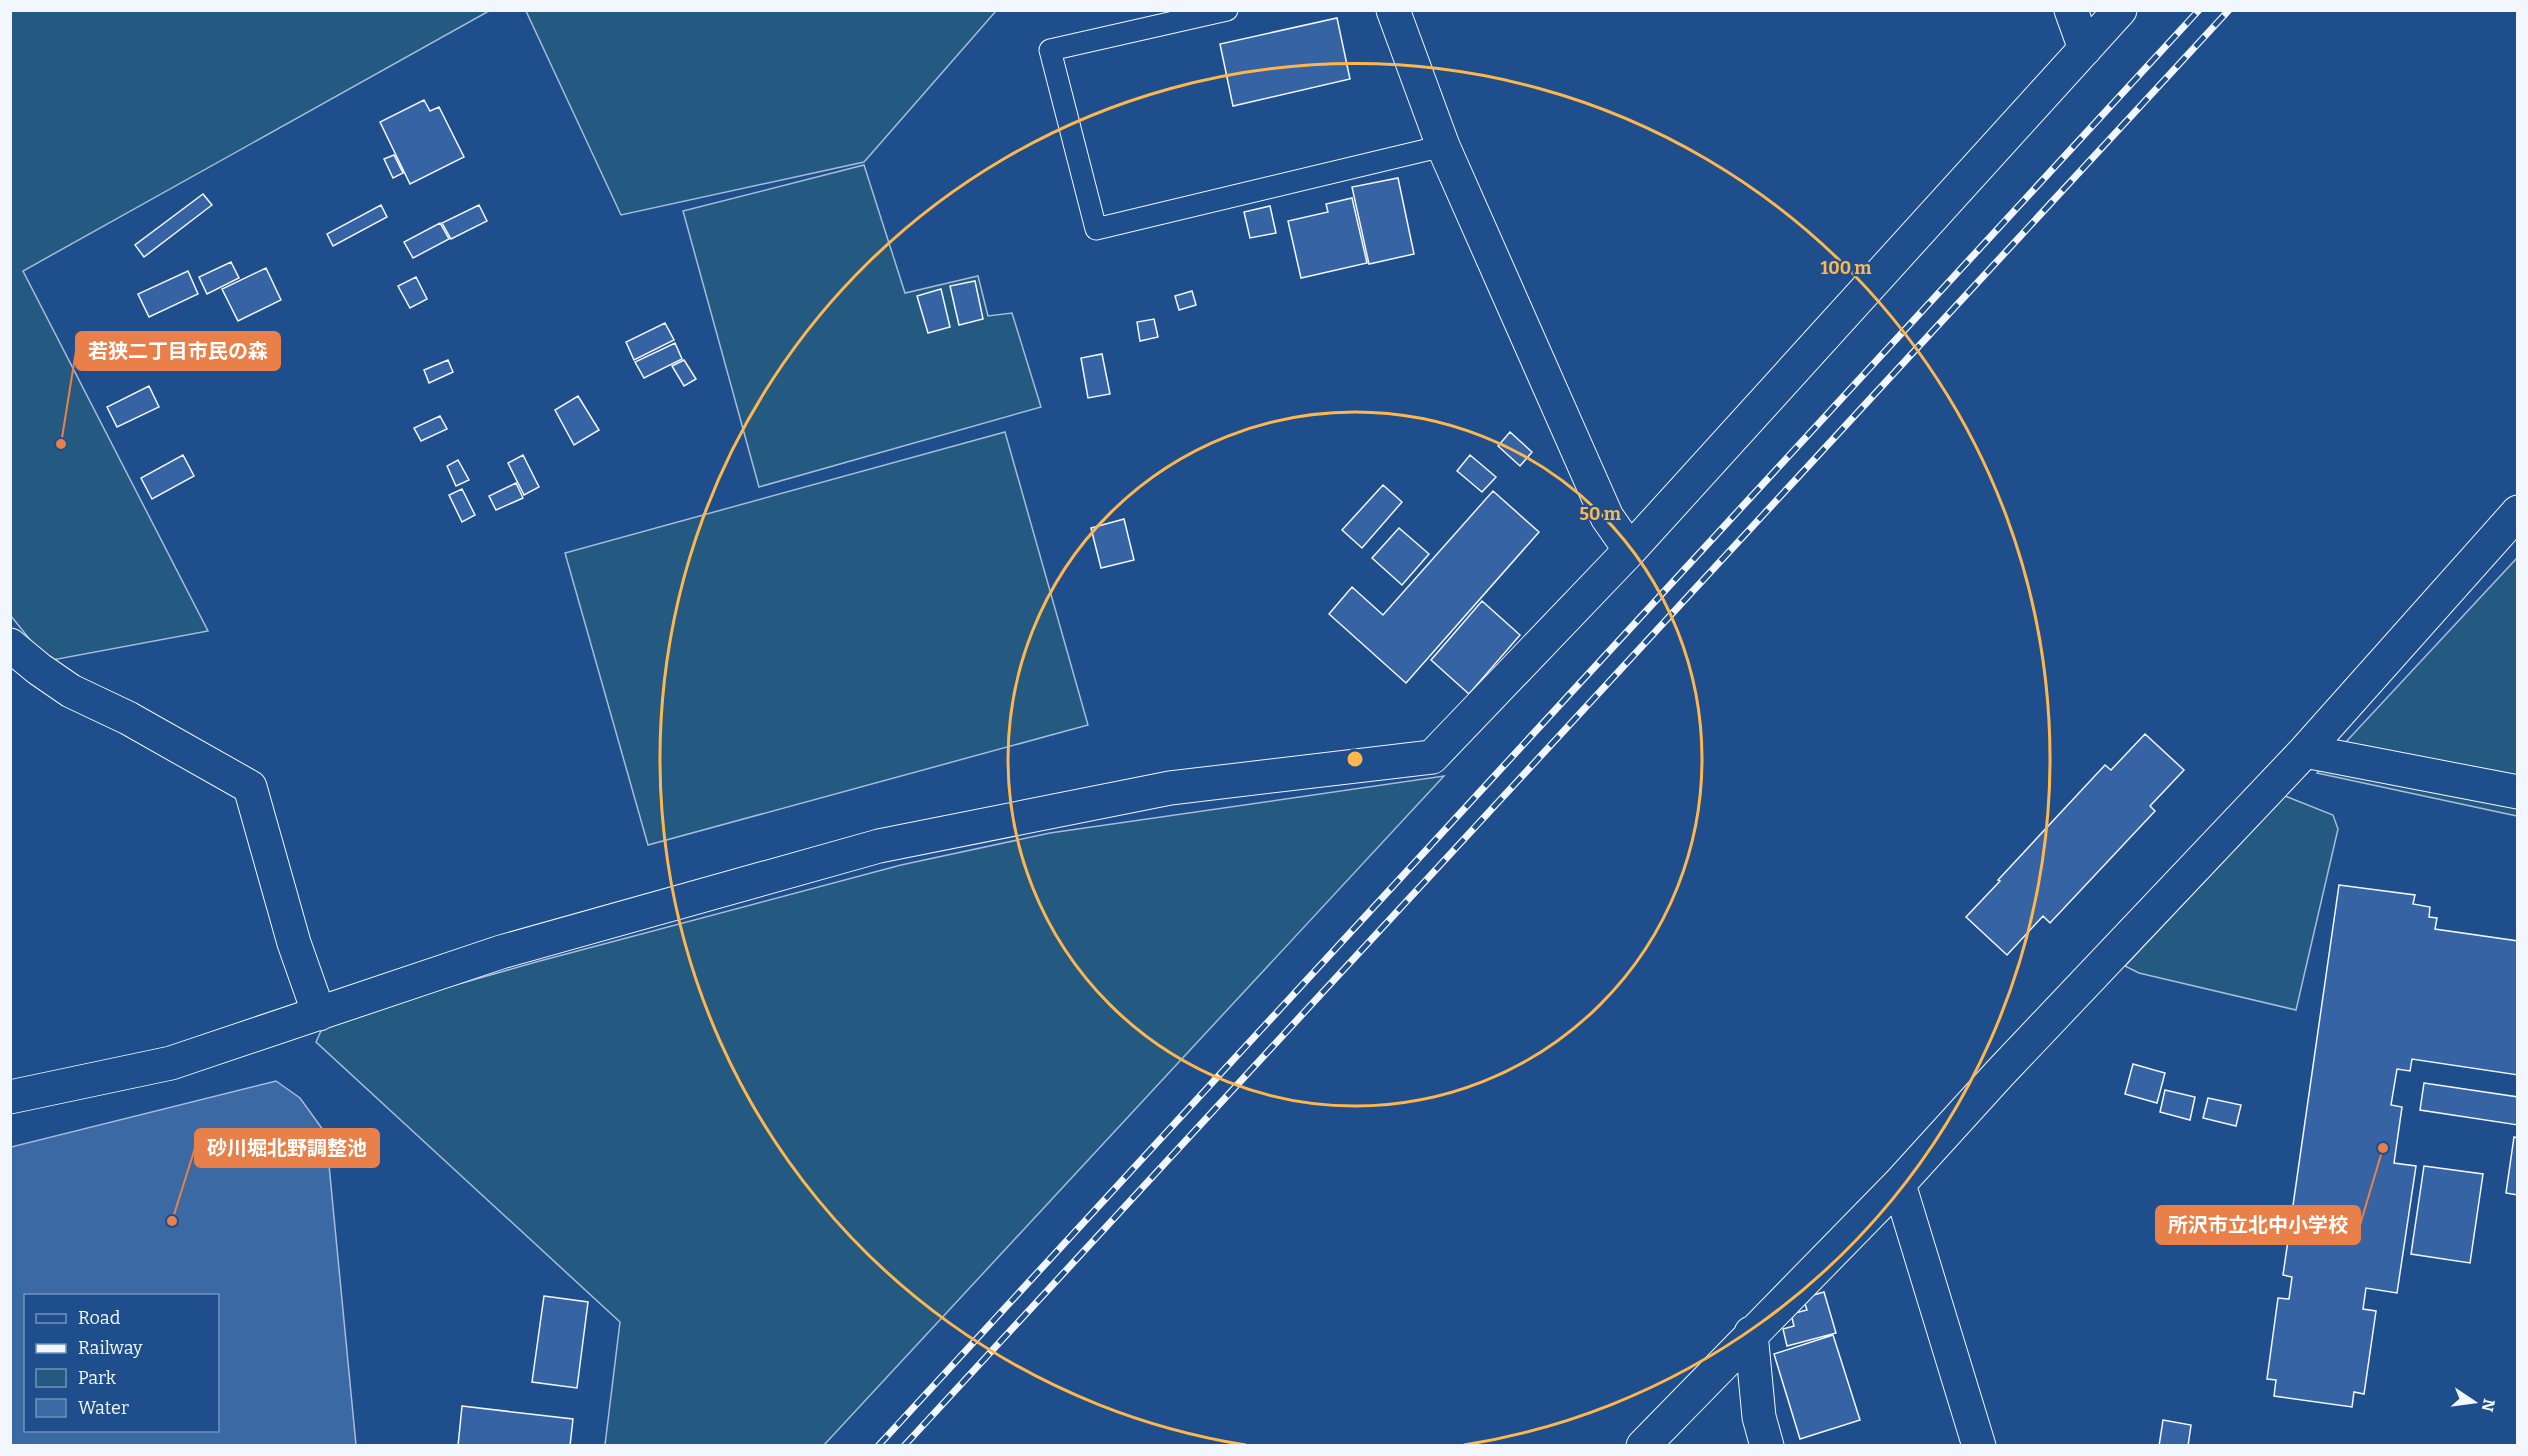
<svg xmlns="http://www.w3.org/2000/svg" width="2528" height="1456" font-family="Bitter,'Noto Sans JP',serif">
	<rect width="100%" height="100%" fill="#1f4e8c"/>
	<path fill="#245a82" stroke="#a8bbd7" stroke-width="1.5" d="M10,11H489L23,271L208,631L47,661L11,616Z
		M526,11H996L864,162L621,215Z
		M864,165L905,293L978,276L988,316L1012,313L1041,407L759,487L683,211Z
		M1005,432L1088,725L648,845L565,553Z
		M2517,558V816L2317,773Z
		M1444,776L824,1445H605L620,1322L316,1042L325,1022L536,962L901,865L1050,833Z
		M2285,796L2333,815L2338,829L2296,1010L2139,973L2125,966Z"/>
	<path fill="#3b69a3" stroke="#a8bbd7" stroke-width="1.5" fill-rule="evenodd" d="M276,1081L300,1098L326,1134L356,1445H11V1147ZM26,1296H218V1430H26Z"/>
	<path fill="#3563a3" stroke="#f2f6ff" stroke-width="1.5" d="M1337,18L1350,79L1233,106L1220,44Z
		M424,100L430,111L439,107L464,157L410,184L380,122Z
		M394,155L403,173L393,178L384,159Z
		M1398,178L1414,254L1369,264L1352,187Z
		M203,194L212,205L144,257L135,245Z
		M1352,198L1367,263L1301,278L1288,221L1328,212L1326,204Z
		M381,205L387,217L333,246L327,234Z
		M479,205L487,221L451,239L442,223Z
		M1270,206L1276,233L1250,238L1244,212Z
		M440,223L449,239L413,258L404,242Z
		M231,262L239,278L207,294L199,277Z
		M266,268L281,300L238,321L222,289Z
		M188,271L198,294L149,317L138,294Z
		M416,277L427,299L410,308L398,286Z
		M975,281L983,319L959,325L950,286Z
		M941,289L950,327L928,333L917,296Z
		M1192,291L1196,305L1179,310L1175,296Z
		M1154,319L1158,337L1140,341L1137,322Z
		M665,323L674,340L634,360L626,342Z
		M675,343L682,359L644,378L635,362Z
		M1102,354L1110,394L1088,398L1081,358Z
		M448,360L453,372L429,383L424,370Z
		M684,360L696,379L684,386L672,366Z
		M149,386L159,407L117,427L107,407Z
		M578,396L599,430L574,445L555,410Z
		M440,416L447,429L421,441L414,428Z
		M1510,432L1532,452L1520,466L1498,446Z
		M183,455L194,476L152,499L141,478Z
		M523,455L539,487L524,495L508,463Z
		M1470,455L1496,477L1482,492L1457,471Z
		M458,460L469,480L456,486L447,466Z
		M516,483L523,498L496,510L489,496Z
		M1383,485L1402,502L1362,548L1342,530Z
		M462,489L475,515L462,522L449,495Z
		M1493,491L1539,532L1406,683L1329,614L1352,587L1383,615Z
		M1124,519L1134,560L1101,568L1091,528Z
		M1399,528L1429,554L1402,585L1372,558Z
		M1482,601L1520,635L1469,694L1431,660Z
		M2145,734L2184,770L2150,806L2155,811L2050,923L2043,916L2007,955L1966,917L2000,881L1998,880L2105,765L2111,770Z
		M2339,885L2415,895L2413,904L2430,907L2429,917L2437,918L2435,929L2518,941V1075L2412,1059L2410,1071L2397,1069L2391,1105L2402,1107L2394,1163L2416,1166L2397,1293L2366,1288L2363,1309L2376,1311L2364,1394L2354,1392L2352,1407L2274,1396L2276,1380L2267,1379L2278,1298L2289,1299L2292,1277L2283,1275Z
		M2133,1064L2165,1073L2157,1103L2125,1094Z
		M2424,1083L2518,1097V1125L2420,1110Z
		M2165,1090L2195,1097L2190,1120L2160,1112Z
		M2208,1098L2241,1105L2236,1126L2203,1118Z
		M2514,1137L2518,1138V1195L2506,1193Z
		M2424,1166L2483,1174L2470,1263L2411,1254Z
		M1824,1292L1836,1333L1787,1346L1783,1329L1794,1326L1791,1314L1807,1310L1803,1298Z
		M544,1296L588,1302L577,1388L532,1382Z
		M1833,1335L1860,1420L1800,1439L1774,1354Z
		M462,1406L573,1419L570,1446H458Z
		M2163,1420L2191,1425L2188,1446H2159Z"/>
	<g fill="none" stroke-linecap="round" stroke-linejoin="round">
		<g stroke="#f2f6ff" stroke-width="23">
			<path id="service" d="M1227,10L1050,50L1096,229L1443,146"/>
		</g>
		<g stroke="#f2f6ff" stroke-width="35">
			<path id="minor" d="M1393,10L1443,146L1607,517L1630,550
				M2071,10L2085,49
				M10,645L39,669L71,691L128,718L250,787L294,943L319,1014
				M2305,751L2518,792
				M10,1097L171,1063L501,952L879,846L1170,788L1432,757L1630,550L2120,10
				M1899,1184L1979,1446
				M1751,1333L1759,1417L1767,1446
				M1643,1446L1899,1184L1999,1074L2305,751L2518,512"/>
		</g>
		<use href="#service" stroke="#1f4e8c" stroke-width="21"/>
		<use href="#minor" stroke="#1f4e8c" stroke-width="33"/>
		<g stroke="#f2f6ff" stroke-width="7">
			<path id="rail" d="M878,1446L2199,10
				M904,1446L2229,10"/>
		</g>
		<use href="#rail" stroke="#1f4e8c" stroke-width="4.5" stroke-dasharray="14" stroke-linecap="butt"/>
	</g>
	<g fill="none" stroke="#ffb74d" stroke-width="3">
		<circle cx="1355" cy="759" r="347"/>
		<path d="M1246 1445A695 695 0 1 1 1464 1445"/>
	</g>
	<circle cx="1355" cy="759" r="9" fill="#ffb74d" stroke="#1f4e8c" stroke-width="3"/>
	<g font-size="18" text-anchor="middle" font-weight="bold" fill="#ffb74d" stroke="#1f4e8c" stroke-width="4.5" stroke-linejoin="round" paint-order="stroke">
		<text x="1846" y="274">100 m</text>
		<text x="1600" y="520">50 m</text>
	</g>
	<path fill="none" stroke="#ea8049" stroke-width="2" d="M61 444L76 351M172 1221L195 1148M2383 1148L2360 1225"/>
	<g fill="#ea8049" stroke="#1f4e8c" stroke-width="2">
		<circle cx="61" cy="444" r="6"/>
		<circle cx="172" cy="1221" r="6"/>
		<circle cx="2383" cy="1148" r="6"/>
	</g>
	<g fill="#ea8049" stroke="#ea8049" stroke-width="2">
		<rect x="76" y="332" width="204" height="38" rx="6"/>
		<rect x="195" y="1129" width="184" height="38" rx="6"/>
		<rect x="2156" y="1206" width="204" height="38" rx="6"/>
	</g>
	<g font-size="20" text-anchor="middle" font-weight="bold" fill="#fff">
		<text x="178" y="358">若狭二丁目市民の森</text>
		<text x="287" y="1155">砂川堀北野調整池</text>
		<text x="2258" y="1232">所沢市立北中小学校</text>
	</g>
	<rect width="2528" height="1456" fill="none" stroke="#f2f6ff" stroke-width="24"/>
	<rect x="24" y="1294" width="195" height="138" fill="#1f4e8c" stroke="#7391ba" stroke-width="1.5"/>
	<rect x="36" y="1314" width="30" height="9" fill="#1f4e8c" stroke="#7391ba" stroke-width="1.5"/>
	<text x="78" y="1324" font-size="18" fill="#f2f6ff">Road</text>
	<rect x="36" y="1344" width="30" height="9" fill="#f2f6ff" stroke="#7391ba" stroke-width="1.5"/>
	<text x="78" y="1354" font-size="18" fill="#f2f6ff">Railway</text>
	<rect x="36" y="1369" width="30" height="18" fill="#245a82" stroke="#7391ba" stroke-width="1.5"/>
	<text x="78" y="1384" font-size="18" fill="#f2f6ff">Park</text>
	<rect x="36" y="1399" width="30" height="18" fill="#3b69a3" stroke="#7391ba" stroke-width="1.5"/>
	<text x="78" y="1414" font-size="18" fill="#f2f6ff">Water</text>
	<g transform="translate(2474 1402) rotate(103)" stroke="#1f4e8c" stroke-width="4.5" paint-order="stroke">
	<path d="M0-4.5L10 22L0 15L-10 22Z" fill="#f2f6ff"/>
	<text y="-9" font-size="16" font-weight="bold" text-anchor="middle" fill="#f2f6ff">N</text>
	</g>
</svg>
